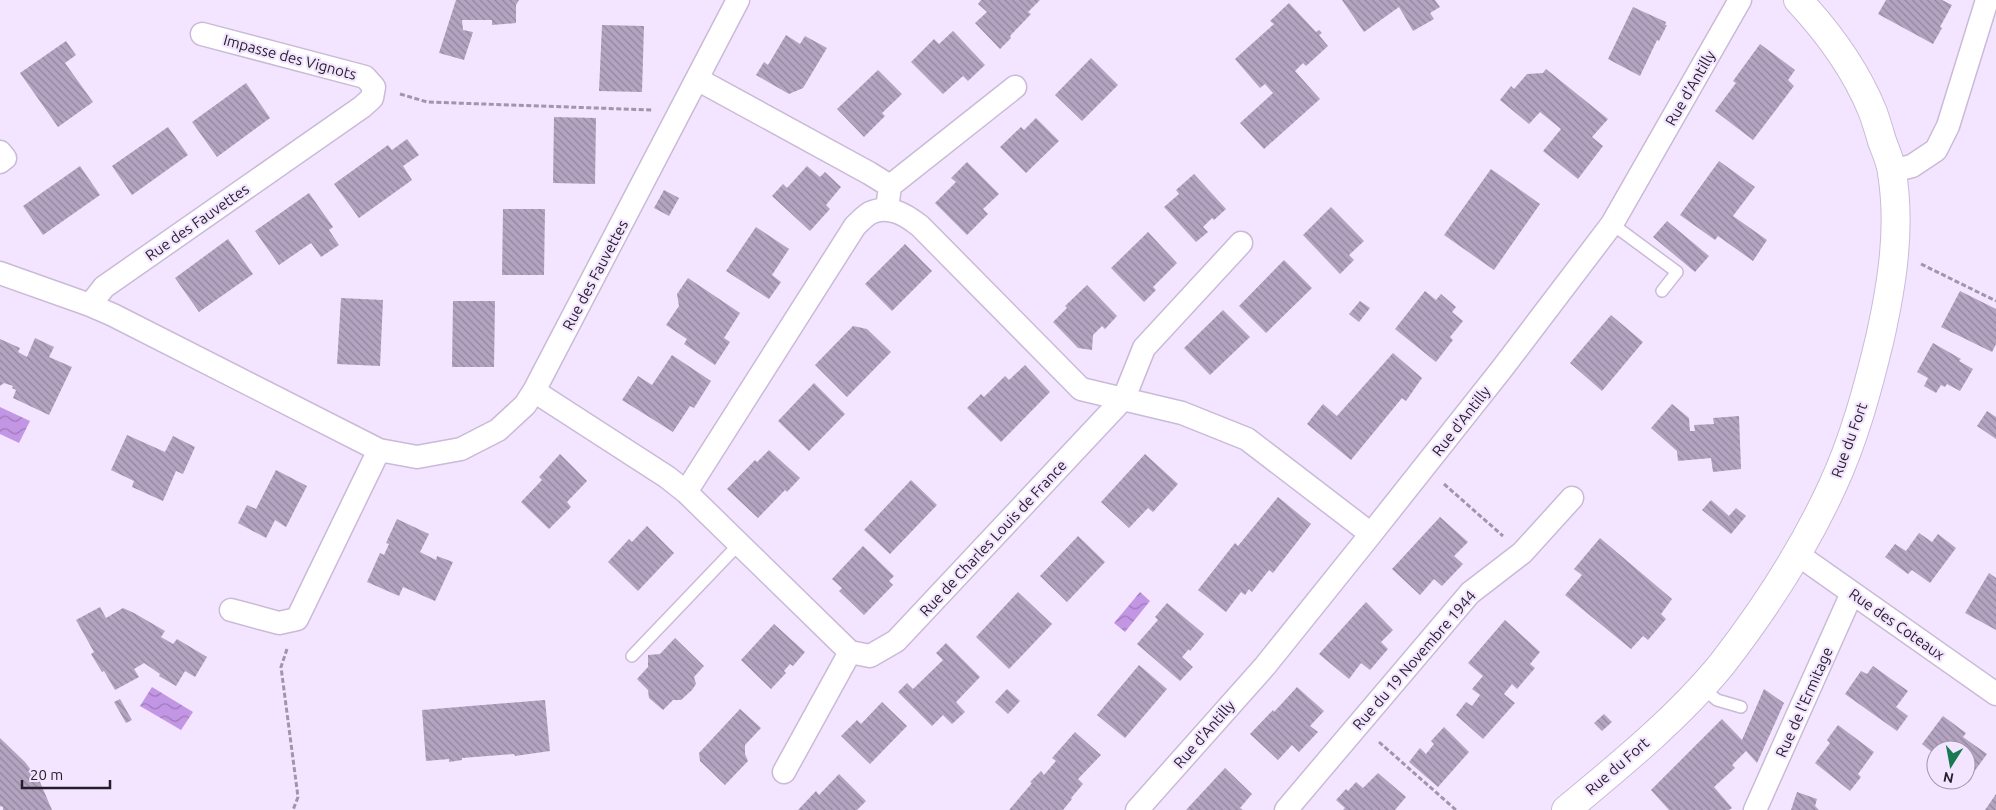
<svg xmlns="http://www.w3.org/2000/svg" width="1996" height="810" font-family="Ubuntu,sans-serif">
	<defs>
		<pattern id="water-waves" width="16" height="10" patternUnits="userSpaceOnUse" patternTransform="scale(1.25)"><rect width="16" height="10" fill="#c296e4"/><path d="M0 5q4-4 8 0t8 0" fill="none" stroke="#9d7ab9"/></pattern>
		<pattern id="building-back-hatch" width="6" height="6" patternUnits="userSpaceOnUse" patternTransform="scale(1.25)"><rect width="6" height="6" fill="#b4a4c2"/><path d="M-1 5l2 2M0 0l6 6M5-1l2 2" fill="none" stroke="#92859e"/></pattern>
	</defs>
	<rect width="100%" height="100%" fill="#f3e5ff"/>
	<path fill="url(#water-waves)" d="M0,407L30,421L19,443L0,434Z
		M1140,592L1150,601L1125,632L1114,623Z
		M152,687L193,712L181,730L140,706Z"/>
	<path fill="url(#building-back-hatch)" d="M456,0H519L516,5V23L492,25V20H462L463,30L473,32L464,60L439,53Z
		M981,0H1040L1028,12L1031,14L1010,36L1011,38L1000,49L975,23L987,12L978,4Z
		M1342,0H1435L1440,7L1430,13L1434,19L1413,31L1399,7L1364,32Z
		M1886,0H1942L1952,5L1940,27L1942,28L1933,44L1878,14Z
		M1289,3L1316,32L1319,30L1322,33L1319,35L1328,46L1306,66L1303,63L1295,71L1320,99L1264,149L1240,123L1273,93L1265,84L1260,88L1235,59L1274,24L1270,21Z
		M1633,7L1666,22L1665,25H1667L1659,41L1657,40L1640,76L1608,59Z
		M602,25L644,26L642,92L599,91Z
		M953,31L985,65L968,81L963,76L943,94L911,62L934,39L939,44Z
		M786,35L800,44L805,36L827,48L803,88L789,94L756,75L764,62L768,65Z
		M66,41L76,55L65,63L93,102L58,127L20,73Z
		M1760,44L1795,70L1788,80L1794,86L1753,140L1715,111L1736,83L1733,81Z
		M1091,58L1118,85L1082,121L1055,95Z
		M1546,69L1608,119L1592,137L1603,146L1578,179L1543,151L1561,129L1540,112L1529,124L1500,100L1511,86L1514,89L1527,74L1543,73Z
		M878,70L902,94L882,113L885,116L864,137L837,109Z
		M246,83L270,118L217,157L192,122Z
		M554,117L596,118L595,184L553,183Z
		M1036,118L1059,141L1026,173L1000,147L1021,127L1024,130Z
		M168,127L188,155L132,195L112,166Z
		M407,139L419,155L403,166L412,180L359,218L334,184L388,145L392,150Z
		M1719,161L1755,187L1733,216L1767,240L1753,261L1718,236L1715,240L1680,215Z
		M967,162L999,194L983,209L988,214L967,235L935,203L956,182L951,178Z
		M80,166L100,195L43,235L23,206Z
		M807,166L820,177L825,172L841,187L826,205L830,209L810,231L772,196L783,184L787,188Z
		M1491,169L1540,204L1494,270L1444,235Z
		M1194,174L1226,209L1214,220L1212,218L1203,227L1208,232L1196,242L1164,207L1179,194L1176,190Z
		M664,190L679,198L669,216L654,208Z
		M309,193L333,227L329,230L339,245L321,257L311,243L279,265L255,231Z
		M1331,207L1364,241L1349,255L1354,260L1340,274L1303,235Z
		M503,209H545L544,275H502Z
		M1667,221L1709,256L1695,272L1653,237Z
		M756,227L789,249L772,275L781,282L769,299L726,271Z
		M1148,232L1177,263L1153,287L1156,290L1144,302L1111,268Z
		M228,239L253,274L199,312L175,278Z
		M905,244L932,271L892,311L865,284Z
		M1284,260L1312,288L1266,333L1239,306Z
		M688,278L740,313L724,338L730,342L715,365L684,344L687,339L666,325L679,306L677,294Z
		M1087,285L1117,316L1105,329L1102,326L1093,335L1092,350L1078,348L1053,322L1067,308L1065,306Z
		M1425,291L1436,300L1441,294L1456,307L1452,312L1463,321L1450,337L1453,340L1436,362L1395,329Z
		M1960,291L1996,309V344L1992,352L1941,327Z
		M341,298L383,300L380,366L337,364Z
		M453,301H495L494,367H452Z
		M1360,301L1370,308L1359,322L1349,314Z
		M1223,310L1250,337L1210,375L1184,348Z
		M1611,315L1643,342L1602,391L1570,363Z
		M853,326L867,329L891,352L847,397L815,365Z
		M35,338L54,347L49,357L72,367L49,415L13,398L16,390L12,388L13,386L4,383L0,386V339L20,348L18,352L27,357Z
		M1933,343L1961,359L1959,361L1973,369L1960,391L1947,384L1945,387L1941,385L1936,393L1924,386L1928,378L1917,372Z
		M1393,353L1422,378L1406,401L1402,398L1351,460L1307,424L1323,404L1337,416Z
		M672,355L711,381L694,408L690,406L673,432L622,400L638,376L652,385Z
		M1025,365L1050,392L1001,442L967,408L981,394L984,397L1005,376L1009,380Z
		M814,383L845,414L809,451L778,421Z
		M1672,404L1689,418L1690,431H1695L1694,425L1714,424L1713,418L1739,416L1741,469L1713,472L1711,458L1678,461L1677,451L1651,428Z
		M1987,411L1996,417V439L1977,426Z
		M127,435L165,452L173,436L195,447L183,474L176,471L163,501L132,487L134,481L111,470Z
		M769,450L800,478L787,492L785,490L758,518L727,489L755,460L757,462Z
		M560,454L587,481L567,502L571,507L549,529L521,502L542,480L539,477Z
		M1145,454L1178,484L1153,512L1148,508L1129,528L1101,502Z
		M276,470L307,486L286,527L275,520L266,538L238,523L247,505L256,509Z
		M911,480L937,505L890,554L864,530Z
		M1278,497L1311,524L1273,573L1269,570L1252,592L1249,589L1245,595L1241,592L1226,612L1198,590L1235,543L1238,546Z
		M1711,500L1729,516L1736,508L1746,516L1731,534L1702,510Z
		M1440,517L1468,542L1454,556L1463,564L1442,586L1434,579L1420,595L1392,569Z
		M397,519L429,534L420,552L436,560L437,556L453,562L435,601L403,587L399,596L367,582L380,553L384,555L389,544L386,543Z
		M647,526L674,553L638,591L608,562L629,539L632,542Z
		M1919,533L1932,542L1938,534L1956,548L1930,583L1912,570L1908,574L1885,557L1895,544L1906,551Z
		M1078,536L1105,562L1067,602L1040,576Z
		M1600,538L1672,599L1661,614L1666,619L1648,640L1643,636L1631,649L1565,595L1582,575L1574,569Z
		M863,546L894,576L889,581L893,585L864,615L839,591L842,588L832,579Z
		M1989,573L1996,578V630L1965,613Z
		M1018,592L1052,624L1009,669L976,637Z
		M1366,602L1393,630L1381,642L1388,649L1370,670L1361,663L1349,679L1319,654Z
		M1167,603L1204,634L1190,651L1189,649L1182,657L1193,667L1180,681L1137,644L1158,620L1155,617Z
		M100,607L106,618L123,608L134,613L165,631L161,637L173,644L177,639L207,657L195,677L185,671L176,686L159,676L160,674L144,663L134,669L139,677L115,690L104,671L102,672L91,654L94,652L76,620Z
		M1505,620L1540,652L1530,664L1535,668L1517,689L1512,684L1504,694L1515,703L1483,739L1456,715L1466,702L1472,706L1480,695L1472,689L1483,676L1468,663Z
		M774,624L805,652L793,666L790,664L784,671L786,673L771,689L741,660Z
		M675,638L704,666L694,677L696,684L692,690L681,700H673L663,710L649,698L648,690L637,679L648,667V655L660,654Z
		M946,643L980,677L956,702L965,712L952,724L943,715L932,726L898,692L907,683L913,689L943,660L936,653Z
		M1139,665L1167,689L1125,738L1097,715Z
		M1873,666L1908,691L1896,707L1908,716L1897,731L1845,694L1861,671L1867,674Z
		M1297,687L1324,711L1310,726L1318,732L1299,752L1292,745L1278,760L1250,734L1273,710L1274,712Z
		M1007,689L1020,701L1008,714L995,702Z
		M1764,689L1784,703L1757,763L1746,751L1732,765L1735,768L1714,787L1732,808L1729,810H1669L1651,790L1722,719L1742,740Z
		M120,699L132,720L126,723L114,702Z
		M545,700L550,751L515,756L514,754L462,758V760L449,762V759L426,761L422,710Z
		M882,702L907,726L870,764L841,736L857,720L861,724Z
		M740,709L761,728L745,745V754L748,761L725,785L700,761L699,753Z
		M1604,714L1612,722L1602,731L1594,723Z
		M1943,716L1966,733L1963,737L1987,754L1968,780L1970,781L1966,783L1960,780H1966V750H1936V763L1929,757L1932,752L1922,744Z
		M1838,725L1874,752L1858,774L1861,777L1850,791L1815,763L1830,743L1827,740Z
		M1444,727L1469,752L1438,787L1409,762L1420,748L1426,754L1434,744L1431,741Z
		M1075,732L1101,755L1078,779L1083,784L1071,798L1072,799L1063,810H1009L1032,783L1030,782L1041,771L1044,775L1056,761L1052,758Z
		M0,738L25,762L40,782L52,810H3V807L0,806Z
		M1225,768L1252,794L1240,808L1243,810H1186Z
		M1378,773L1406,797L1395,810H1343L1345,808L1336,800L1346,789L1348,791L1356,782L1363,788Z
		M839,774L866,801L857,810H798L816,791L819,795Z
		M1797,792L1817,799L1815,806L1819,810H1791Z
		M1996,794V810H1985Z"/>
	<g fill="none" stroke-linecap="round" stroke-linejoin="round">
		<g stroke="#cabad8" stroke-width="14">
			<path id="lane" d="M1612,224L1677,272L1662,291
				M632,656L739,544
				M1701,687L1717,700L1741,707"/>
		</g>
		<g stroke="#cabad8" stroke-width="25">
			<path id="street" d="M697,79L869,173L890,186L887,209
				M0,152L5,158L0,162
				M1892,171L1912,166L1936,150L1948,126L1987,0
				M890,186L1015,87
				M0,273L90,305L113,315L379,450L417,457L461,449L498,430L525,405L534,391L738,0
				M90,305L104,287L362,107L372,98L374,87L365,77L202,34
				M534,391L667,477L686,492L850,652
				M686,492L855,226C859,222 865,216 870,213C889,204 906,215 920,226L1081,389L1182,413L1247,439L1371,534
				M1797,554L1996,694
				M231,610L279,623L297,619L379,450
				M784,772L850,652L870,656L896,641L1124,398L1144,348L1241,243
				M1137,810L1265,666L1371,534L1501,370L1612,224L1740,0
				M1286,810L1470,593L1522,553L1572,498
				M1755,810L1852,593"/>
		</g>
		<g stroke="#cabad8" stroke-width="30">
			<path id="secondary" d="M1566,810C1619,766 1678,718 1722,664C1764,610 1803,550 1832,487C1854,440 1868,388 1880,338C1892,284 1901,228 1892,173C1891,162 1886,152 1882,141C1879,131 1876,120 1872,110C1855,69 1828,32 1798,0"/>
		</g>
		<path stroke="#a096aa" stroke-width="3" stroke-dasharray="5 2.5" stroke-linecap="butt" d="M400,94L427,102L652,110
			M1921,264L1996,301
			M1444,484L1503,536
			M287,649L281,667L298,797L293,810
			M1379,742L1456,810"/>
		<use href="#lane" stroke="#fff" stroke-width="11"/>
		<use href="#street" stroke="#fff" stroke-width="22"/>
		<use href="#secondary" stroke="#fff" stroke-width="28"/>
	</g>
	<g text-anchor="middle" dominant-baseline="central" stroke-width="4.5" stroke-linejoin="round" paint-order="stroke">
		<g font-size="15" fill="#241e29" stroke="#f3e5ff">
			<text transform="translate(290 57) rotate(15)">Impasse des Vignots</text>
			<text transform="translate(1690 88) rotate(-60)">Rue d'Antilly</text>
			<text transform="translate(197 222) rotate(-35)">Rue des Fauvettes</text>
			<text transform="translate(595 275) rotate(-62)">Rue des Fauvettes</text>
			<text transform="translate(1461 421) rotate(-52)">Rue d'Antilly</text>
			<text transform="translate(1849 440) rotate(-70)">Rue du Fort</text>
			<text transform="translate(993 538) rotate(-47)">Rue de Charles Louis de France</text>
			<text transform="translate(1897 624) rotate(35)">Rue des Coteaux</text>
			<text transform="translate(1414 660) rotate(-49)">Rue du 19 Novembre 1944</text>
			<text transform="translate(1804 702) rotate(-66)">Rue de l'Ermitage</text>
			<text transform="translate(1204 734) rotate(-49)">Rue d'Antilly</text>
			<text transform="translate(1617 766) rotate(-41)">Rue du Fort</text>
		</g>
	</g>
	<g transform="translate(1951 765) rotate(191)"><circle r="24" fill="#f3e5ff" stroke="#a095a9"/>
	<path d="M0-4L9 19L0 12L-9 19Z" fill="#197950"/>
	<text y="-8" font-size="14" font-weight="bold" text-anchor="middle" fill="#241e29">N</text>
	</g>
	<path d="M22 780v8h88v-8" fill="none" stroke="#241e29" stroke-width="2.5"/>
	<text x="30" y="780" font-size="15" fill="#241e29" stroke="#f3e5ff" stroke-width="4" paint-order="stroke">20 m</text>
</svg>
